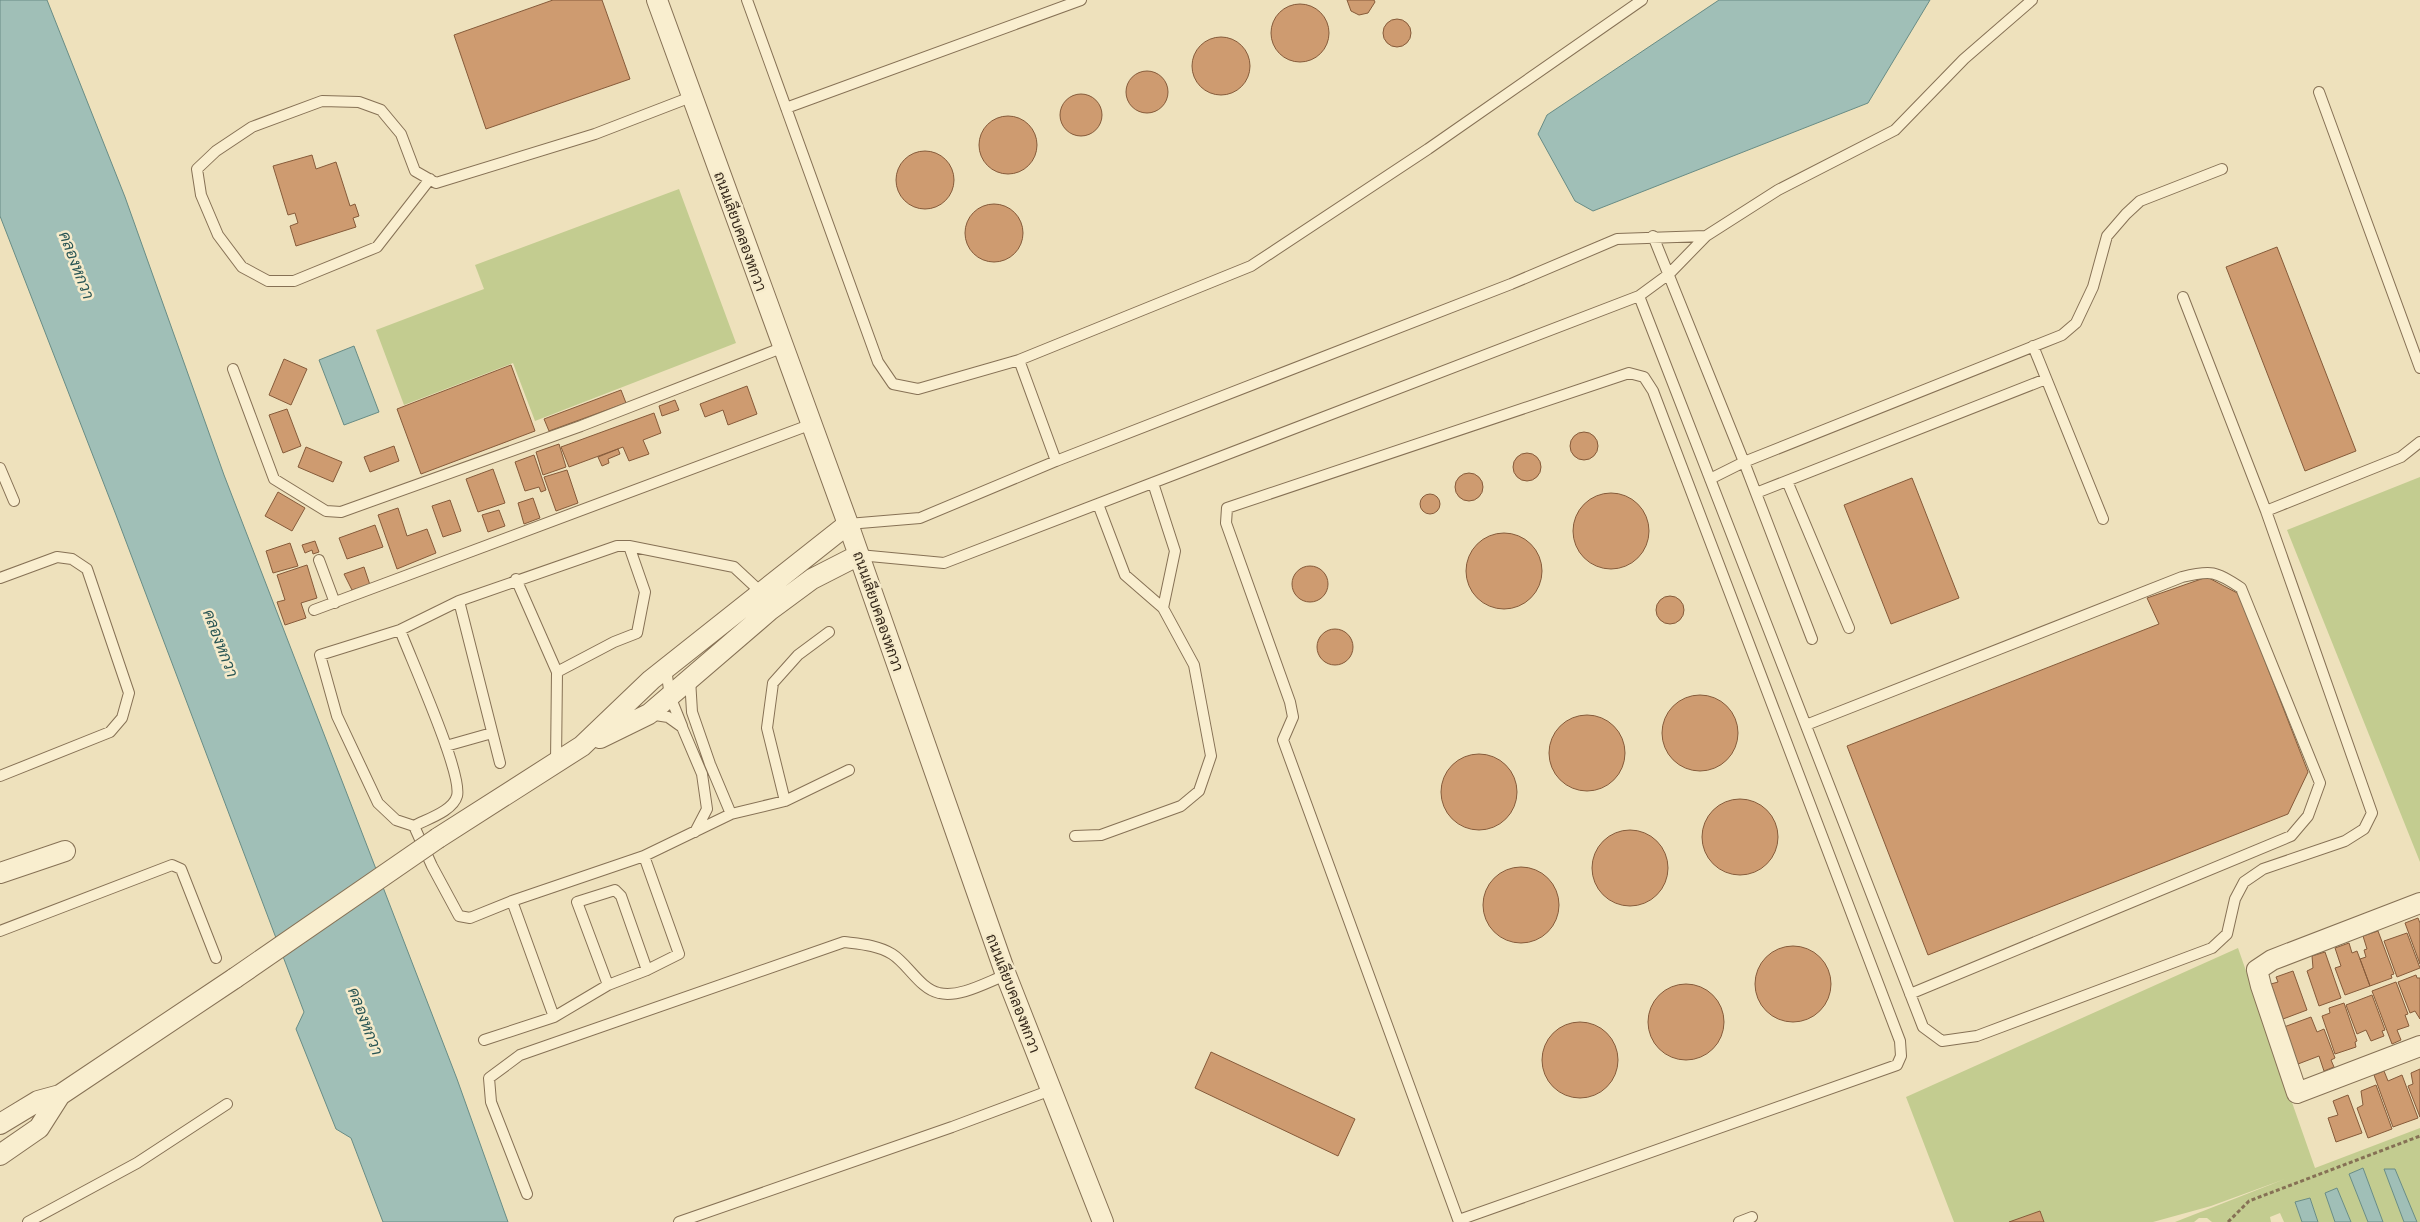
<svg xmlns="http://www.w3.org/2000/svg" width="2420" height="1222" font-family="'Noto Serif',Sarabun,serif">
	<rect width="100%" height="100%" fill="#eee1bc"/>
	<path fill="#c3cc90" d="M679,189L736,343L535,421L513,363L404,405L376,330L484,289L475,265Z
		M2420,477V862L2287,530Z
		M2238,948L2315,1168L2420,1128V1222H2417L2395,1169H2384L2404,1222H2383L2363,1168L2349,1174L2368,1222H2351L2337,1188L2325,1193L2335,1222H2318L2310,1198L2295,1203L2302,1222H2284L2280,1213L2270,1217L2271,1222H2212L2207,1218H2199L2194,1222H2175L2285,1179L2211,1206L2153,1222H1954L1906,1097Z"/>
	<path fill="#a0bfb7" stroke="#688c85" d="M0,0H47L125,197L224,475L457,1079L508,1222H383L351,1138L336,1129L296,1029L304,1012L116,515L0,216Z
		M1719,0H1930L1868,103L1593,211L1575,201L1538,134L1547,115Z
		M354,346L379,412L344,425L319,360Z
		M2363,1168L2383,1222H2368L2349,1174Z
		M2384,1169H2395L2417,1222H2404Z
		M2337,1188L2351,1222H2335L2325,1193Z
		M2310,1198L2318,1222H2302L2295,1202Z"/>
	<path fill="#ce9b70" stroke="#865b3a" d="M553,0H602L630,79L486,129L454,35Z
		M1347,0H1374L1375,2L1368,13L1359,15L1351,11Z
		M1271 33a29 29 0 1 1 58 0a29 29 0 1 1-58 0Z
		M1383 33a14 14 0 1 1 28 0a14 14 0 1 1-28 0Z
		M1192 66a29 29 0 1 1 58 0a29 29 0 1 1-58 0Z
		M1126 92a21 21 0 1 1 42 0a21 21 0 1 1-42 0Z
		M1060 115a21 21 0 1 1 42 0a21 21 0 1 1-42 0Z
		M979 145a29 29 0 1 1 58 0a29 29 0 1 1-58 0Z
		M896 180a29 29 0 1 1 58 0a29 29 0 1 1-58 0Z
		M312,155L316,169L336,162L350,206L355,204L359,216L353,218L356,227L296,246L290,226L298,223L295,213L288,215L273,166Z
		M965 233a29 29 0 1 1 58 0a29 29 0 1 1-58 0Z
		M2277,247L2356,451L2305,471L2226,267Z
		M284,359L307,369L291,405L269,395Z
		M511,365L535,431L421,474L397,409Z
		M747,386L757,414L728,425L723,410L705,417L700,404Z
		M621,390L626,403L549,431L544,419Z
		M675,400L679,410L662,416L659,406Z
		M287,409L301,446L283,453L269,415Z
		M654,413L661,433L643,440L649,454L629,461L623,447L569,467L561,447Z
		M1570 446a14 14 0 1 1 28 0a14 14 0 1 1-28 0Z
		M559,444L566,467L543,475L536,452Z
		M394,446L399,461L370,472L364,457Z
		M306,447L342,462L333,482L298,467Z
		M618,449L620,454L608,459L609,463L602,466L598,457Z
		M1513 467a14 14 0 1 1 28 0a14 14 0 1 1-28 0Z
		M534,455L546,490L541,492L539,487L525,491L515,462Z
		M493,469L505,503L478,512L466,479Z
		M567,470L578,503L556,511L544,477Z
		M1455 487a14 14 0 1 1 28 0a14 14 0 1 1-28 0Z
		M1912,478L1959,598L1891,624L1844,505Z
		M278,492L305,508L292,531L265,516Z
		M1573 531a38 38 0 1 1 76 0a38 38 0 1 1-76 0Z
		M1420 504a10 10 0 1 1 20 0a10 10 0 1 1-20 0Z
		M533,498L540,518L524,524L518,503Z
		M450,500L461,531L443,537L432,506Z
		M398,508L407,536L427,529L436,553L397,569L378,515Z
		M499,510L505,526L488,532L482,515Z
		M375,525L383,547L347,559L339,538Z
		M1466 571a38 38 0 1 1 76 0a38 38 0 1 1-76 0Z
		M315,541L319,552L313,554L312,550L305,553L302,545Z
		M290,543L298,566L273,573L266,551Z
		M307,565L317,598L301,603L306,618L285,625L277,602L285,600L277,575Z
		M1292 584a18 18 0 1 1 36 0a18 18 0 1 1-36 0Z
		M364,567L370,585L352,590L344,574Z
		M2207,577L2239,594L2308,772L2288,814L1928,955L1847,746L2159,624L2147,598Z
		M1656 610a14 14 0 1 1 28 0a14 14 0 1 1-28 0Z
		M1317 647a18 18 0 1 1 36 0a18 18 0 1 1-36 0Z
		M1662 733a38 38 0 1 1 76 0a38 38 0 1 1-76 0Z
		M1549 753a38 38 0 1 1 76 0a38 38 0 1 1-76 0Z
		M1441 792a38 38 0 1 1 76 0a38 38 0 1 1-76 0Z
		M1702 837a38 38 0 1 1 76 0a38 38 0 1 1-76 0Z
		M1592 868a38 38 0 1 1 76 0a38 38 0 1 1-76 0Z
		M1483 905a38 38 0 1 1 76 0a38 38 0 1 1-76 0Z
		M2418,918L2420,923V964L2405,923Z
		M2378,931L2394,974L2391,975L2392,978L2370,986L2360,959L2366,957L2364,950L2367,949L2363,936Z
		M2407,933L2420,968L2397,977L2384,941Z
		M2349,943L2352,953L2357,951L2370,986L2345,995L2335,968L2341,966L2335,948Z
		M1755 984a38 38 0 1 1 76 0a38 38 0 1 1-76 0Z
		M2325,952L2341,998L2319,1006L2307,971L2313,968L2312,956Z
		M2293,971L2307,1010L2283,1019L2271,984L2278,982L2276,977Z
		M2416,975L2417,978H2420V1019L2415,1011L2410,1013L2398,982Z
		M2396,982L2408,1014L2405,1015L2409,1026L2397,1030L2401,1040L2392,1044L2372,991Z
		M1648 1022a38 38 0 1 1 76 0a38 38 0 1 1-76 0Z
		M2372,995L2385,1030L2382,1031L2384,1036L2371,1041L2366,1030L2357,1034L2346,1005Z
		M2344,1003L2357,1041L2355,1042L2356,1047L2335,1054L2322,1016L2330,1013L2329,1008Z
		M2311,1017L2317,1032L2324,1029L2335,1058L2331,1060L2334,1067L2324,1071L2319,1056L2298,1064L2284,1027Z
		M1542 1060a38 38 0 1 1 76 0a38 38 0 1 1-76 0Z
		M1211,1052L1355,1119L1338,1156L1195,1088Z
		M2420,1069V1117L2408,1086L2413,1084L2411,1073Z
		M2384,1071L2388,1081L2402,1075L2418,1118L2393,1127L2374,1075Z
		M2376,1085L2392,1129L2368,1138L2357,1108L2363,1105L2361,1091Z
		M2348,1095L2362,1133L2336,1142L2328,1118L2338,1115L2333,1101Z
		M2040,1211L2044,1222H2009Z"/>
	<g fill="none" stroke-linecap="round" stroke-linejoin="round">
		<g stroke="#867155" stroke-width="12">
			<path id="service" d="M747,0L878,362L893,384L918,389L1019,360L1251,266L1428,149L1642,0
				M2319,92L2420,368
				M786,108L1081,0
				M430,179L377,247L294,281H268L242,267L218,235L201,195L197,169L216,151L252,127L322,101L359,102L381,110L401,134L415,171L436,183L595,134L691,97
				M1653,236L1744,462L2062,335L2076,323L2093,287L2107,236L2126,214L2140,201L2222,169
				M1639,296L1923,1027L1942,1041L1977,1036L2212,948L2227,934L2235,899L2244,882L2263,869L2345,841L2364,829L2372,813L2266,511L2401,457L2420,442
				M2183,297L2266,511
				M2033,346L2103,519
				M1019,360L1056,461
				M233,369L274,479L326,511L341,512L581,426L784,347
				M0,468L14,501
				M1710,479L1744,462L1812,639
				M1787,481L1849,628
				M1153,483L1175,551L1163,608
				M1756,493L2046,379
				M848,524L920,518L1056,461L1511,284L1617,239L1706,236
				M859,555L944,563L1639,296L1669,274L1706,236L1778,190L1895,130L1964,59L2032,0
				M319,560L335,603
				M0,578L57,557L72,559L87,569L129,693L122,718L110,732L0,776
				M516,579L557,672L556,762
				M459,601L500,763
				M314,610L812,424
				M400,630C411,659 463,774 457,796C453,811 427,819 414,826L396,820L378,803L337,716L320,655L400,630L459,601L617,546H629L734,567L763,594
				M666,669L670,696L682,726
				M557,672L614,642L637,633L645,592L629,546
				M690,679L692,712L710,764L731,814
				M649,714L668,717L682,727L702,774L707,809L695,832
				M1806,725L2182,577C2211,570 2216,571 2241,588L2320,783L2308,816L2291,836L1910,994
				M446,746L492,733
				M785,801L767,728L773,683L798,655L829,632
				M414,826L432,866L459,916L470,918L512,901L644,856L731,814L785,801L849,770
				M1075,836L1101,835L1181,806L1199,791L1211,756L1194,665L1163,608L1125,575L1098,504
				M512,901L554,1017
				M0,931L172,865L181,869L216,958
				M608,985L577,902L615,890L621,896L647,970
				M484,1040L554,1017L608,985L647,970L679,954L644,856
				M527,1194L491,1102L489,1078L520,1055L844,942C860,944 878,945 892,954C908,964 920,989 939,993C960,998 987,982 1006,975
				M1459,1220L1897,1065L1901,1056L1900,1041L1653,391L1644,377L1629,373L1227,508L1226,523L1290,702L1293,717L1283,740L1459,1222
				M28,1222L137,1163L227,1104
				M679,1222L952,1127L1051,1090
				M1739,1222L1752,1217"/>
		</g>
		<g stroke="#867155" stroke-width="22">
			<path id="minor" d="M657,0L848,524L1006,975L1103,1222
				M600,738L649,714L770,610L812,579L859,555
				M438,838L582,746L651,680L848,524
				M0,873L65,851
				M2420,903L2272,960L2257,970L2261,986L2297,1093L2420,1046
				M0,1124L38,1101L60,1095L235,978
				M0,1155L39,1128L60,1095"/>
		</g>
		<path stroke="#867155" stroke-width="3" stroke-dasharray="4 2.5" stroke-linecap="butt" d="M2228,1222L2249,1201L2420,1136"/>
		<use href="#service" stroke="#f9eecf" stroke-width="10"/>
		<use href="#minor" stroke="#f9eecf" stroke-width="20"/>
		<g stroke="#867155" stroke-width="22" stroke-linecap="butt">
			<path id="minor-bridge" d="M235,978L438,838"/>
		</g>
		<use href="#minor-bridge" stroke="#f9eecf" stroke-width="20"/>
	</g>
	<g text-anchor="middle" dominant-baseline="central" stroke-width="5" stroke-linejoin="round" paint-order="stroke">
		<g font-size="15" fill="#35281a" stroke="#f6ebcb">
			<text transform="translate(741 231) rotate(70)">ถนนเลียบคลองหกวา</text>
			<text transform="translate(879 611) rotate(71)">ถนนเลียบคลองหกวา</text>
			<text transform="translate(1014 993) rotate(69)">ถนนเลียบคลองหกวา</text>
		</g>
		<g font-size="16" font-style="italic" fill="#295554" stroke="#f6ebcb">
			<text transform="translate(77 265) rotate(69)">คลองหกวา</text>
			<text transform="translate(221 643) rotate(69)">คลองหกวา</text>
			<text transform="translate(366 1021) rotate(69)">คลองหกวา</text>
		</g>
	</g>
</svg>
